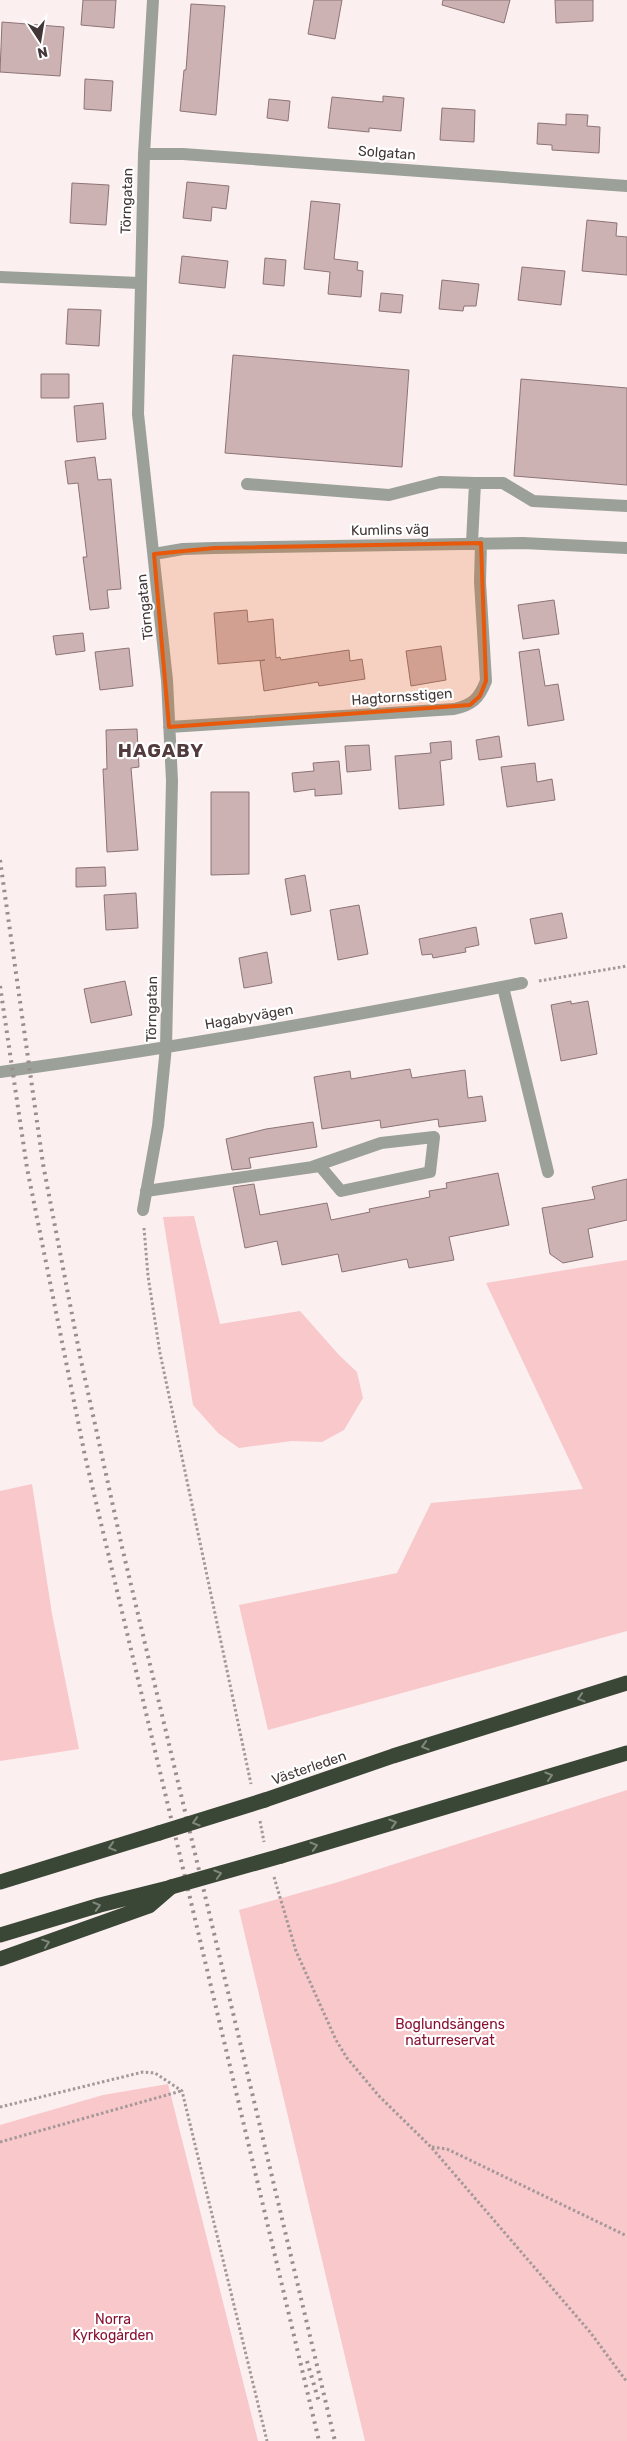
<svg xmlns="http://www.w3.org/2000/svg" width="627" height="2441" font-family="Rubik,sans-serif">
	<rect width="100%" height="100%" fill="#fbeff0"/>
	<path fill="#f8c8cb" d="M194,1216L220,1324L300,1311L339,1355L357,1372L363,1398L344,1430L322,1442L292,1441L239,1448L218,1433L193,1405L163,1217Z
		M627,1260V1631L268,1730L239,1605L397,1573L431,1503L583,1489L486,1283Z
		M32,1484L52,1614L79,1749L0,1761V1491Z
		M627,1790V2441H365L239,1910L335,1883Z
		M168,2084L258,2441H0V2125L103,2095Z"/>
	<path fill="#cdb2b3" stroke="#8d7375" d="M83,0H116L114,28L81,25Z
		M314,0H342L335,39L308,34Z
		M443,0H510L504,23L442,5Z
		M555,0H593V21L556,23Z
		M191,4L225,6L216,115L180,111L184,70H186Z
		M2,22L64,27L60,76L0,72Z
		M85,79L113,81L111,111L84,109Z
		M383,96L404,98L401,131L369,128V132L328,128L332,97L383,102Z
		M269,99L290,101L288,121L267,118Z
		M442,108L475,110L474,142L440,140Z
		M566,114L588,115L587,126L600,127L599,153L552,150V145L537,144L538,123L566,125Z
		M187,182L229,186L226,209L212,207L211,221L183,218Z
		M72,183L109,185L106,225L70,223Z
		M311,201L340,204L334,259L358,262L357,270L363,271L361,297L328,294L330,272L304,269Z
		M587,220L617,223L616,236L627,237V275L582,271Z
		M182,256L228,261L225,288L179,283Z
		M265,258L286,260L284,286L263,284Z
		M522,267L565,271L561,305L518,300Z
		M442,280L479,284L476,306H464L463,311L439,309Z
		M381,293L403,295L401,313L379,311Z
		M68,309L101,310L99,346L66,344Z
		M233,355L409,370L402,467L225,453Z
		M41,374H69V398H41Z
		M521,379L627,388V485L514,476Z
		M103,403L106,439L77,442L74,406Z
		M95,457L98,480L111,479L121,589L107,590L109,608L90,610L83,557H87L78,483L68,484L65,461Z
		M554,600L559,634L523,639L518,605Z
		M247,610L248,622L273,619L276,658L280,657L281,660L349,650L350,661L362,659L365,679L319,686L318,682L264,691L260,661L265,660L218,664L214,613Z
		M83,633L85,651L56,655L53,636Z
		M441,646L446,680L411,686L406,651Z
		M129,648L133,686L100,690L95,652Z
		M539,649L545,686L558,684L564,720L528,726L519,652Z
		M137,729L139,767L131,768L138,850L107,852L103,769H107L106,730Z
		M499,736L502,757L479,760L476,740Z
		M451,741L452,759L440,761L444,805L399,809L395,756L431,753L430,743Z
		M369,745L371,770L347,772L345,746Z
		M339,761L342,794L315,796V789L294,792L292,773L314,771L313,763Z
		M535,763L537,782L552,779L555,800L507,807L501,767Z
		M211,792H249V874L211,875Z
		M105,867L106,886L76,887V868Z
		M305,875L311,911L291,915L285,879Z
		M136,893L138,928L106,930L104,895Z
		M359,905L368,954L338,960L330,910Z
		M562,913L567,938L535,944L530,919Z
		M476,927L479,945L465,948L466,952L433,958L432,954L422,955L419,939Z
		M267,952L272,983L244,988L239,958Z
		M125,981L132,1015L91,1023L84,989Z
		M571,1001V1004L588,1001L597,1054L561,1061L551,1005Z
		M410,1069L412,1078L465,1070L468,1098L482,1096L486,1121L439,1127L438,1119L381,1128L380,1120L322,1129L314,1077L350,1071L351,1079Z
		M313,1122L317,1147L249,1158L251,1168L232,1170L226,1139L266,1129Z
		M498,1173L509,1225L449,1237L454,1260L409,1268L407,1259L342,1272L338,1254L282,1265L277,1241L245,1248L233,1187L254,1184L260,1215L327,1203L331,1220L370,1212L369,1209L430,1197L429,1191L447,1188L446,1183Z
		M627,1179V1220L588,1229L593,1257L563,1263L550,1254L542,1208L595,1199L592,1187Z"/>
	<g fill="none" stroke-linecap="round" stroke-linejoin="round">
		<path stroke="#a49899" stroke-width="3" stroke-dasharray="2.5 2.5" stroke-linecap="butt" d="M539,981L627,966
			M144,1228L148,1276L160,1353L251,1784
			M260,1821L264,1842
			M274,1877L296,1951L336,2040L347,2058L379,2096L431,2147L590,2332L627,2382
			M0,2107L143,2072L155,2073L182,2091L267,2441
			M0,2142L181,2091
			M432,2147L447,2149L627,2236"/>
		<path stroke="#9ba198" stroke-width="12" d="M0,277L139,283
			M475,483H503L533,501L627,506
			M247,484L389,495L440,482L475,483L472,543
			M146,1191L320,1166L341,1191L430,1172L434,1137L381,1143L312,1167"/>
		<path stroke="#9ba198" stroke-width="12" d="M144,154H183L627,186
			M154,554L183,549L214,548L523,543L627,548
			M169,727L454,709C472,705 479,699 486,681L480,582L481,543
			M503,987L548,1172
			M0,1072C175,1048 349,1017 522,983
			M143,1210L158,1126L166,1047L172,781L167,680L138,414L144,154L153,0"/>
		<path stroke="#3b4736" stroke-width="15" d="M265,1800L393,1756L627,1683
			M281,1856L627,1753
			M0,1882L159,1833
			M0,1935L100,1905L168,1888
			M0,1959L149,1906L171,1887"/>
		<path stroke="#998d8e" stroke-width="4" stroke-dasharray="2.5 5" stroke-linecap="butt" d="M0,860L43,1164L80,1356L122,1547L335,2441
			M0,986L27,1168L85,1456L319,2441
			M307,2361L319,2402"/>
		<path stroke="#3b4736" stroke-width="15" d="M159,1833L265,1800
			M171,1887L281,1856"/>
	</g>
	<defs><path id="oneway-chevron" d="M-2-3.5L2.5 0L-2 3.5" fill="none" stroke-width="1.6" stroke-linecap="round" stroke-linejoin="round" transform="scale(1.25)"/></defs>
	<g stroke="#80877c">
		<use href="#oneway-chevron" transform="translate(581 1698) rotate(163)"/>
		<use href="#oneway-chevron" transform="translate(425 1746) rotate(163)"/>
		<use href="#oneway-chevron" transform="translate(549 1776) rotate(-17)"/>
		<use href="#oneway-chevron" transform="translate(196 1822) rotate(163)"/>
		<use href="#oneway-chevron" transform="translate(393 1823) rotate(-17)"/>
		<use href="#oneway-chevron" transform="translate(314 1846) rotate(-16)"/>
		<use href="#oneway-chevron" transform="translate(112 1847) rotate(163)"/>
		<use href="#oneway-chevron" transform="translate(218 1874) rotate(-16)"/>
		<use href="#oneway-chevron" transform="translate(97 1906) rotate(-16)"/>
		<use href="#oneway-chevron" transform="translate(46 1943) rotate(-19)"/>
	</g>
	<path fill="#e8590c" fill-opacity="0.2" stroke="#e8590c" stroke-width="4" stroke-linejoin="round" d="M481,543L486,681L480,696L470,705L169,727L154,554L214,548Z"/>
	<g text-anchor="middle" dominant-baseline="central" stroke-width="4.5" stroke-linejoin="round" paint-order="stroke">
		<g font-size="14" fill="#423637" stroke="#fff">
			<text transform="translate(387 153) rotate(4)">Solgatan</text>
			<text transform="translate(127 201) rotate(-88)">Törngatan</text>
			<text transform="translate(390 530) rotate(-1)">Kumlins väg</text>
			<text transform="translate(145 607) rotate(-96)">Törngatan</text>
			<text transform="translate(402 697) rotate(-4)">Hagtornsstigen</text>
			<text transform="translate(152 1009) rotate(-89)">Törngatan</text>
			<text transform="translate(249 1017) rotate(-10)">Hagabyvägen</text>
			<text transform="translate(309 1768) rotate(-19)">Västerleden</text>
		</g>
		<g font-size="14" fill="#8a1132" stroke="#fff">
			<text x="450" y="2024">Boglundsängens<tspan x="450" dy="16">naturreservat</tspan></text>
			<text x="113" y="2319">Norra<tspan x="113" dy="16">Kyrkogården</tspan></text>
		</g>
		<g font-size="19" font-weight="bold" letter-spacing="1" fill="#513b3d" stroke="#fff">
			<text x="161" y="750">HAGABY</text>
		</g>
	</g>
	<g transform="translate(40 40) rotate(168)" stroke="#ffffff" stroke-width="4" paint-order="stroke">
	<path d="M0-4L9 19L0 12L-9 19Z" fill="#423637"/>
	<text y="-8" font-size="14" font-weight="bold" text-anchor="middle" fill="#423637">N</text>
	</g>
</svg>
